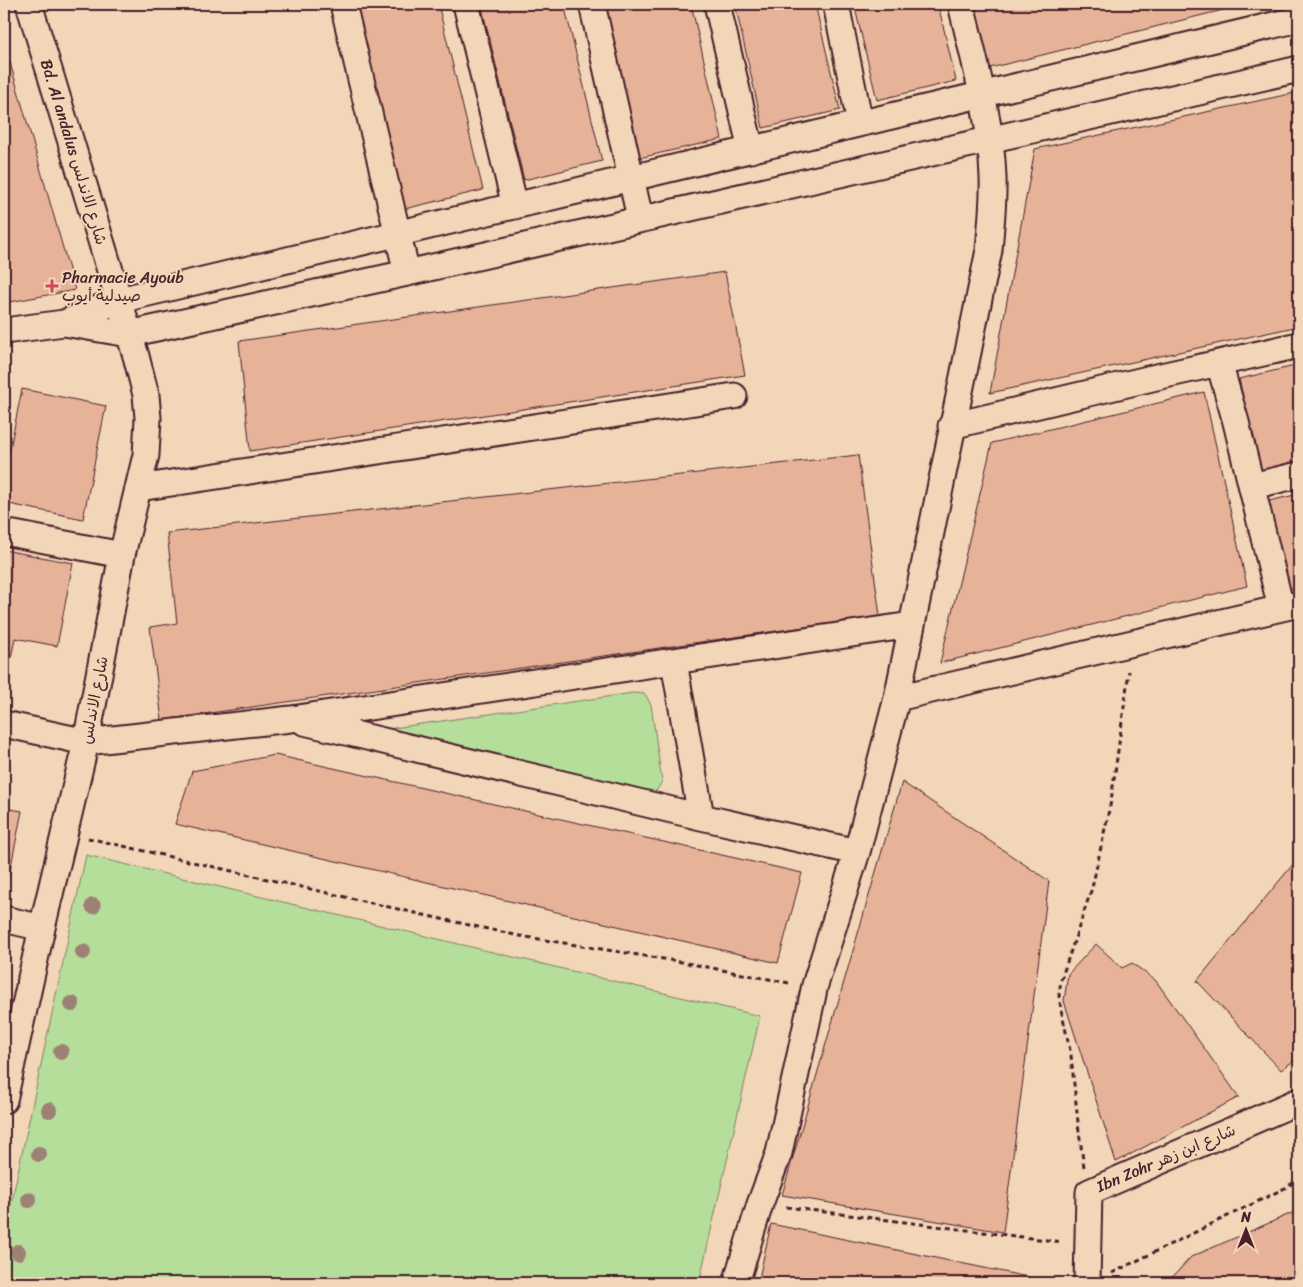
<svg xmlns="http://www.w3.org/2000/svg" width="1303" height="1287" font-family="Sriracha,'Playpen Sans Arabic',sans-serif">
	<rect width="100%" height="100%" fill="#f1d6b8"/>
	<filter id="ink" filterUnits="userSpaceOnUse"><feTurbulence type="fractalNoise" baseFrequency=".02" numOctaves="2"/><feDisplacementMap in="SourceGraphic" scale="10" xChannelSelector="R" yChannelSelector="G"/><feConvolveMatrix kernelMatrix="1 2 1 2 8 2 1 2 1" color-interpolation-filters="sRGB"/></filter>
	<g filter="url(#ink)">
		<path fill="#b5de9b" stroke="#807e63" d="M633,693L645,694L651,705L662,782L654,794L380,730Z
			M86,855L760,1016L699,1283H4V1237Z"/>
		<path fill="#e6b398" stroke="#4a1f2b" d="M350,4H438L483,190L400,210Z
			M481,4H564L602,161L524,180Z
			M604,4H691L722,139L639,158Z
			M735,4H815L840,110L763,128Z
			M854,4H938L956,81L877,100Z
			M975,4H1247L990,68Z
			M4,45H5L75,290L4,303Z
			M1299,92V326L990,393L1035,149Z
			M725,272L745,375L250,451L239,341Z
			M1299,365V460L1260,470L1239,379Z
			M22,389L106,406L83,519L4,503V478Z
			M1204,392L1247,586L940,663L992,443Z
			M858,455L880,616L162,720L150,627L177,623L167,533Z
			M1299,494V587L1286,590L1265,502Z
			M4,550L73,563L57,646L15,638L4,695Z
			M275,755L802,873L778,963L175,824L192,771Z
			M902,782L1049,881L1003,1232L782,1195Z
			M4,808L22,811L5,896H4Z
			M1299,857V1057L1281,1070L1197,981Z
			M1096,944L1122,968L1132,963L1156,981L1239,1097L1116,1162L1064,1001L1068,974Z
			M1299,1210V1283H1167L1191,1257Z
			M771,1224L1057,1283H758Z"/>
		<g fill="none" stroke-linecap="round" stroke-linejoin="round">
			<g stroke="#4a1f2b" stroke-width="29">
				<path id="street" d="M343,4L407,273
					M466,4L515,206
					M592,4L640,218
					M717,4L751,150
					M836,4L860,123
					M64,323L129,334L407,273L1299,69
					M4,331L64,323L119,300L1299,19
					M1219,363L1236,422L1281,608
					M951,426L1152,378L1299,345
					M1252,486L1299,475
					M139,488L734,396
					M4,532L122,555
					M674,662L701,817
					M897,698L1299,604
					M304,722L701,817L857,852
					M4,724L86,742L291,719L911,625
					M4,919L42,928
					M4,1100L42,928L86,742L122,555L146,455L148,418L146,395L136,356L29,4
					M736,1283L760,1204L779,1153L815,985L857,852L897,698L989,250C991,225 994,201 993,177C991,119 974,60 961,4
					M1087,1283L1089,1192L1299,1101"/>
			</g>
			<path stroke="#4a1f2b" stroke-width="3" stroke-dasharray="5 4" stroke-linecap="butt" d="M88,838L437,918L520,936L676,961L789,983
				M1084,1167L1079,1132L1071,1055L1061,1009L1059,995L1061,980L1092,888L1111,801L1129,671
				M786,1207L1062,1242
				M1112,1273L1285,1188L1299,1179"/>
			<use href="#street" stroke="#f1d6b8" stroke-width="25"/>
		</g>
		<g fill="#9e8174">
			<circle cx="93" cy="906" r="8"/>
			<circle cx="83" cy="952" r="8"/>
			<circle cx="72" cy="1004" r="8"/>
			<circle cx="61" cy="1052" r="8"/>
			<circle cx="49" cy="1110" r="8"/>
			<circle cx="39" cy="1154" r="8"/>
			<circle cx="29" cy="1200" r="8"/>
			<circle cx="18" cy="1252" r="8"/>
		</g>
	</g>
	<path fill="#d1495b" stroke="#f1d6b8" stroke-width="2" d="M49.5 278.5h5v5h5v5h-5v5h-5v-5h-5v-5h5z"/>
	<g text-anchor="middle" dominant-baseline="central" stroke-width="4" stroke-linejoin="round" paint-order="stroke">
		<g font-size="16" fill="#4a1f2b" stroke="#f1d6b8">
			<text transform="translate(74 152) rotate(73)">Bd. Al andalus شارع الاندلس</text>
			<text transform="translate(94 700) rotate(-79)">شارع الاندلس</text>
			<text transform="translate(1166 1158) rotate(-23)">Ibn Zohr شارع ابن زهر</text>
		</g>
		<g font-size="16" fill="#4a1f2b" stroke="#f1d6b8" text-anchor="start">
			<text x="62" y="277">Pharmacie Ayoub<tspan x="62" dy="18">صيدلية أيوب</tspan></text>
		</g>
	</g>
	<rect width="1303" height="1287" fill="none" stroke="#f1d6b8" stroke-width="20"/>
	<rect x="10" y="10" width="1283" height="1267" fill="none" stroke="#4a1f2b" stroke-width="2" filter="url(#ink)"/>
	<g transform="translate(1246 1230)" stroke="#f1d6b8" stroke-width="4" paint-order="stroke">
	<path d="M0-4L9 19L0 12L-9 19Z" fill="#4a1f2b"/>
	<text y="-8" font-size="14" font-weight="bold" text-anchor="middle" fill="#4a1f2b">N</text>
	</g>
</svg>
